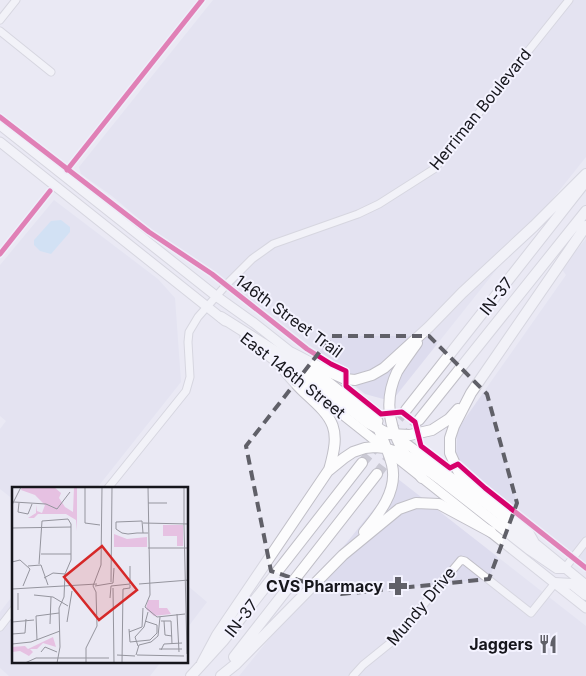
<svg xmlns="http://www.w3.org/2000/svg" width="586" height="676" font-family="Inter,sans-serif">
	<rect width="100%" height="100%" fill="#eae9f4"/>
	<path fill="#dddcee" d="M213,0H586V157L395,397L387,400L365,394L205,265L191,257L152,230L112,196L81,174L79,167Z
		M54,200L158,279L175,298L181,382L97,488H14V500L0,489V429L6,421L0,416V265Z
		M586,239V573L470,479L458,467L456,457L457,432L464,420L566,275L561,268Z
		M398,479L586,626V676H239Z
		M188,586L207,602L188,627Z
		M14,594V662H161L150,676H9L0,668V612Z"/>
	<path fill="#b7d8f4" d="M61,220L70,227V232L51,254L40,251L34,245V240L51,221Z"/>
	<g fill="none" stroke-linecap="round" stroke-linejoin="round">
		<path stroke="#cac9d4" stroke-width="10" stroke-dasharray="10 5" stroke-linecap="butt" d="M389,430L406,410
			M404,439L419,420
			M362,463L378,444
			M377,474L393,453"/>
		<g stroke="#c0bfc7" stroke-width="9">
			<path id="minor" d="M0,20L16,0
				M0,31L51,72
				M108,488L186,391L190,377L188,342L189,332L198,317L227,284L252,259L273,244L358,214L379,204L434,169L569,0
				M565,568L586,541
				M0,627L14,609
				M353,676L363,665L394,640L461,560L465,561L531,613L555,583"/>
		</g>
		<g stroke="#c0bfc7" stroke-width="11">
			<path id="major" d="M0,125L216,296L254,323L378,421
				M0,142L225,321
				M245,337L586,608
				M395,435L494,510L586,585"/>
		</g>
		<g stroke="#c0bfc7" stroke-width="12">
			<path id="highway" d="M221,317L281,355L368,423L389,434L410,435L432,430L449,419L458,409
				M417,343C410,353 403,362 397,372C378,412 397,447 422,478
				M292,353L329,372L345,379L355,380L372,375L384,368L429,327L462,293L534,226L586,174
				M278,363C286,372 294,383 304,392C335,420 341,428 329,470
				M406,410L586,181
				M419,420L586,211
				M364,532C379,514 398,491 392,465C389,452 379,431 374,417
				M533,541L525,527L459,473L450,453V438L454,426L471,393L586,226
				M555,583L572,584L586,595
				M234,657L377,474
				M202,663L217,635L328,471L344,458L353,452L365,448L375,447L385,448L405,455L411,458L441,480L529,549L557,568H565
				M191,676L223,641L362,463
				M221,676L236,664L343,555L399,509L416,503L439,504L491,532"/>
		</g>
		<use href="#minor" stroke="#fcfcfd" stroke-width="7"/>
		<use href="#major" stroke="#fcfcfd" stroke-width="9"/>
		<use href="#highway" stroke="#fcfcfd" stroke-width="10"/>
		<g stroke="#f4f3ff" stroke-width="8">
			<path id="cycleway" d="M0,117L149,232L212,274L307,349L331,364L346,371V386L381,414L402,412L415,422L421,446L450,468L458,464L485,488L586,568
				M67,170L202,0
				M0,254L50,191"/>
		</g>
		<use href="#cycleway" stroke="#d6006c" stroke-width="5"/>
	</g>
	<path d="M0 0H586V676H0ZM332,336H429L487,394L517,503L489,579L341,594L271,571L246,446Z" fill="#eae9f4" fill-opacity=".55" fill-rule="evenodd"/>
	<path fill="none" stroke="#606068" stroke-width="4" stroke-dasharray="10 6" stroke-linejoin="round" d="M332,336H429L487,394L517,503L489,579L341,594L271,571L246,446Z"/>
	<defs>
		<g id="pharmacy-bare" transform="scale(1.5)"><path d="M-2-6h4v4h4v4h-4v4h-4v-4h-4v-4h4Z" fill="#606068" stroke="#f4f3ff" stroke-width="2.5" paint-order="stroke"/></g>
		<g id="restaurant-bare" transform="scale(1.5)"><path d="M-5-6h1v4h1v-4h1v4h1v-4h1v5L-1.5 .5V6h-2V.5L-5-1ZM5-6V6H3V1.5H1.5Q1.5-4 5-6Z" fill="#606068" stroke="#f4f3ff" stroke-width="2.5" paint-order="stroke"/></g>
	</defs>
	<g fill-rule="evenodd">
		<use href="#pharmacy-bare" x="398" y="586"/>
		<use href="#restaurant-bare" x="548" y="644"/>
	</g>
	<g text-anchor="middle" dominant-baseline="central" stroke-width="4" stroke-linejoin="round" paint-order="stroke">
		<g font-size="16" fill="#16161c" stroke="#f4f3ff">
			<text transform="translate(480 109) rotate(-51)">Herriman Boulevard</text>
			<text transform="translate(496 296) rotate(-52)">IN-37</text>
			<text transform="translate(289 316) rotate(36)">146th Street Trail</text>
			<text transform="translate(293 375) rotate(38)">East 146th Street</text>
			<text transform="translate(421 606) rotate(-50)">Mundy Drive</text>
			<text transform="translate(241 618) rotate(-52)">IN-37</text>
		</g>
		<g font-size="16" font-weight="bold" fill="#16161c" stroke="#f4f3ff" text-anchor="end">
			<text x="383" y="586">CVS Pharmacy</text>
			<text x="533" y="644">Jaggers</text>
		</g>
	</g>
	<g transform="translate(12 487)">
		<rect width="176" height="176" fill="#eae9f4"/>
		<path d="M10,0H42L49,6L47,11L53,20L61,25L62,0H65V44L64,33L54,27H26L22,31H16L24,26V18L25,24L30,26L33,18L23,8L9,3ZM151,38H171V59H165V49H151ZM102,47L115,52L135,50V60H102ZM136,113H147V121H155L159,127L142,129L134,122ZM41,150L44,160L31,156L25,162H18L21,165L17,169L8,164L0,165V160L13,159L16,162Z" fill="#e6c1e2"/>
		<path fill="none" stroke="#95959e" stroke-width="1" d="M73,0V36L88,38M136,0L138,108L133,120L145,130L173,127M172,0V38M2,15L34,17L45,22L58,5M7,16L6,25L16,27L20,17M136,16H155M0,18L9,0M131,36L177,37M172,38L175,167M0,41L59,40M131,46L130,34L104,35V42L110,46L116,47L125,46H136M136,61H177M29,67H59M0,75L8,73L18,82L11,99M27,77L30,34L56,32L59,37V73L53,87L52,110L47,121L48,160L45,176M16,79L29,78L36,98M118,79V97M32,91L41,86L53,87M99,95L100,0M127,97L177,93M83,99L101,96L102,81M101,101L102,176M0,102L85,97M6,106V123M22,108L41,110L56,119M98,111L99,99L118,97M165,127L167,165M149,134H159L160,157M152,134L153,148L160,149M0,135L22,133M55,135L60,104M38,137L39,110M117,142L118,155L138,153L145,146V138L133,134M117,145L130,140L131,121M0,147L13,146L14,132M25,153L24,129L47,126M0,157L19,155L48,144M126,159L123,150L132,140L136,125M147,162H170M149,163L152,157L170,156M29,165L33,160L45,165M105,168L123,169M124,168L127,158L139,155L146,149L148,130M125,168L172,169M13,176L24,171H97M74,176V161L85,139L84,105L81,99L89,78L90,0M110,176L111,102L118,101V98"/>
		<path fill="#d62828" fill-opacity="0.15" stroke="#d62828" stroke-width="2.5" d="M90,59L125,103L87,133L52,90Z"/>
		<rect width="176" height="176" fill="none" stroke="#16161c" stroke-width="2.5"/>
	</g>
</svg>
